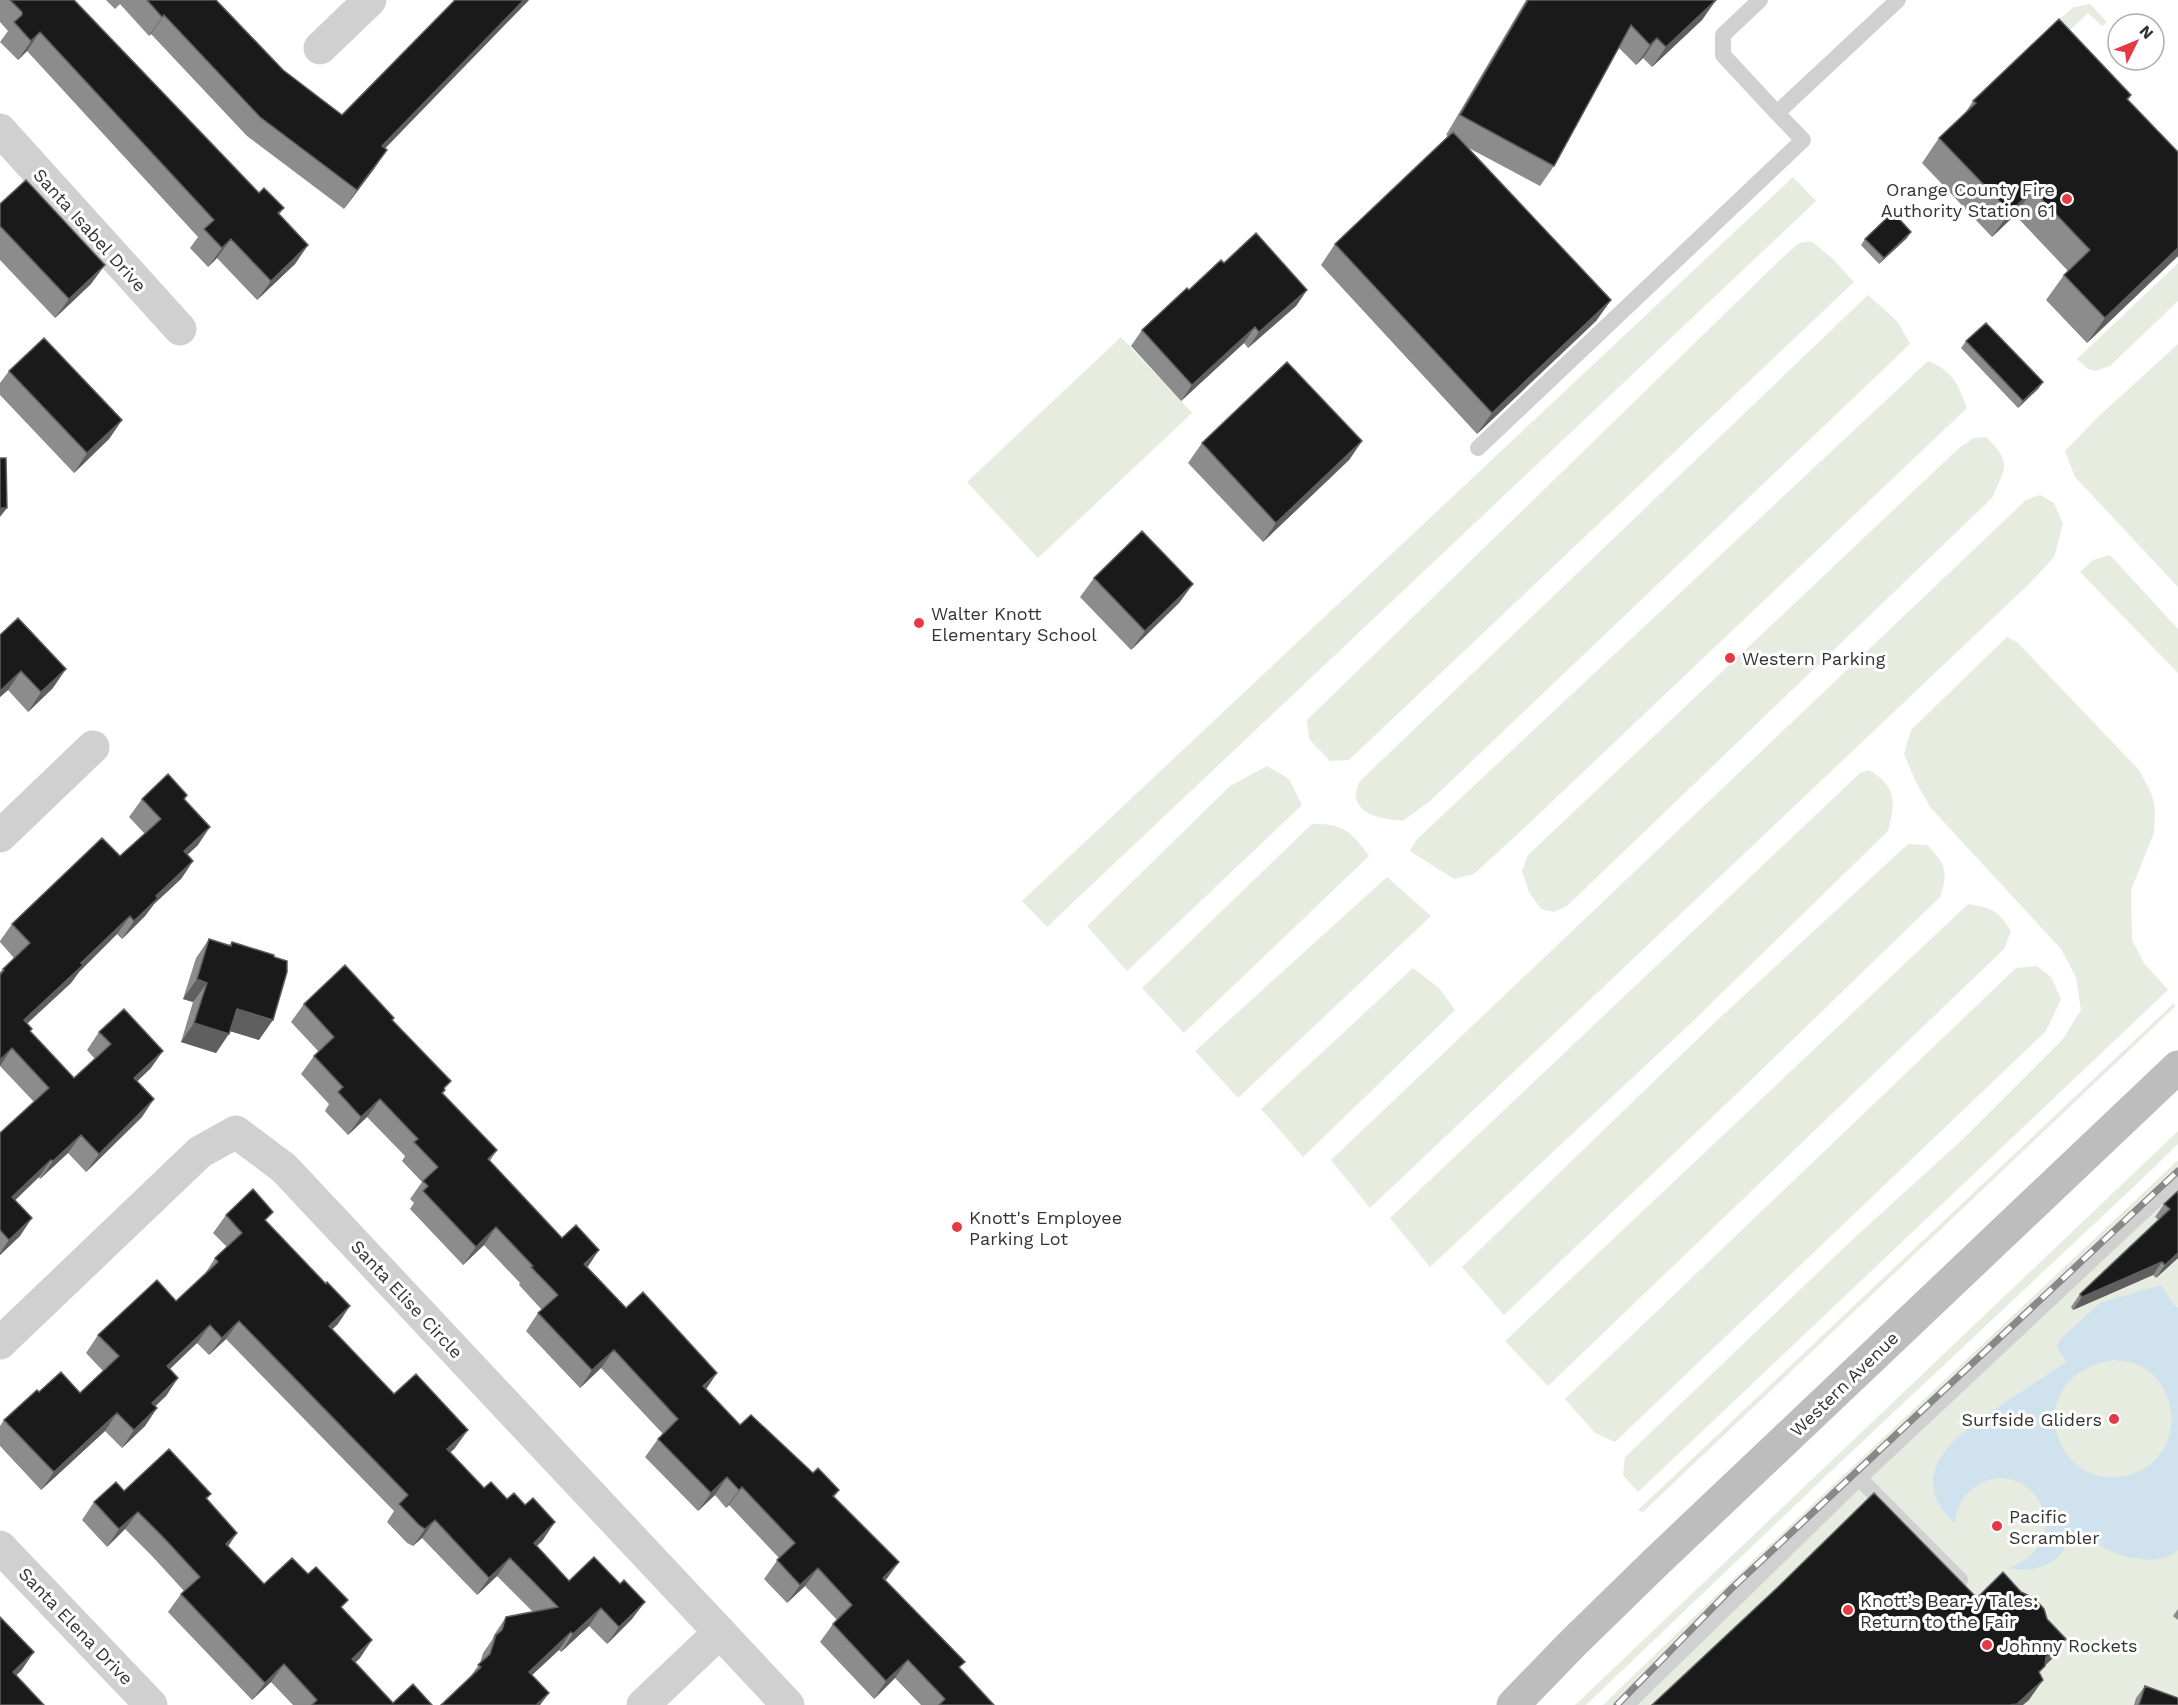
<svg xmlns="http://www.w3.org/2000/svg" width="2178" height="1705" font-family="'Work Sans',sans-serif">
	<rect width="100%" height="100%" fill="#fff"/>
	<path fill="#e6ecdf" d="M2090,4L2107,22L2102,26L2088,13L2069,31L2059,20L2074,7Z
		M1793,177L1816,201L1047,927L1022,901Z
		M1811,241L1833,259L1854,282L1349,760L1330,761L1309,739L1307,720L1782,258L1799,243Z
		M2178,263V301L2110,366L2095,371L2088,369L2077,359Z
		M1868,295L1898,322L1910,344L1430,801L1403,821C1387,819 1359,817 1356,797C1355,793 1358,786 1359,782Z
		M1121,337L1192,413L1038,558L967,482Z
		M2178,344V587L2075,477L2065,451L2099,416Z
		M1928,361C1953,371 1958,384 1967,408L1521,831L1474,874L1454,879L1410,851L1417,839Z
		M1986,437C2012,462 2006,467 1992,498L1567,906L1554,912L1541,909L1529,892L1522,871L1528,855L1959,448L1974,438Z
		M2040,495L2054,503L2063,524L2054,557L2031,582L1370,1208L1331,1160L2026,500Z
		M2110,555L2178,629V673L2080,572L2093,560Z
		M2007,637L2017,642L2139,770L2152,795L2155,809L2154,833L2131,890L2132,940L2144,963L2168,990L1638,1492L1623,1475L1625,1457L1852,1240L1963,1139L2063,1039L2081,1010L2076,977L2061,949L1930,807L1916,782L1904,754L1911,730Z
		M1267,766L1289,779L1302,805L1127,971L1087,926L1230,786Z
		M1869,770C1898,787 1895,803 1888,831L1691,1023L1430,1267L1390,1218L1860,773Z
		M1312,824C1343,823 1352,832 1369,856L1184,1033L1142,988Z
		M1908,844L1927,845C1945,863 1949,871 1940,897L1747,1084L1504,1315L1462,1267L1711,1026Z
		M1387,877L1431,916L1238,1098L1195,1051Z
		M1968,904C1992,908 1998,910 2011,931L2004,949L1548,1386L1505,1341Z
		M2037,966L2051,977L2061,999L2046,1031L1615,1442L1595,1433L1565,1399L2016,968Z
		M1413,968L1439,988L1455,1010L1303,1157L1261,1109Z
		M2174,1003L2175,1007L1643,1512L1638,1510Z
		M2178,1131V1144L2143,1178L1830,1472L1586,1705H1575Z
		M2178,1160V1705H1603L1727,1585Z"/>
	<path fill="#cfe2ee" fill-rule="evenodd" d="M2161,1285L2172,1302L2178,1308V1550C2163,1565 2131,1560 2113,1552C2100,1547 2088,1537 2076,1530C2070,1538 2064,1552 2056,1559C2042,1569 2025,1572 2009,1568C2083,1539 2029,1453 1978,1485C1963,1494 1957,1506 1955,1523L1953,1522C1901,1470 1962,1431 2004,1403C2025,1389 2045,1376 2066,1362L2057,1347L2060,1340L2099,1303ZM2114,1360C2121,1361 2129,1361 2136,1364C2166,1377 2178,1410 2168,1440C2161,1457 2148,1470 2129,1475C2052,1495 2017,1375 2114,1360Z"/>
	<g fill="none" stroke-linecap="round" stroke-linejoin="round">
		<path stroke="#d0d0d0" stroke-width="16" d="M1760,0L1723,35V55L1777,113
			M1478,448L1803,140L1777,113L1898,0
			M1859,1478L1960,1580
			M1626,1705L1859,1478L2178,1179"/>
		<path stroke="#d0d0d0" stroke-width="33" d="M320,48L370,0
			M0,130L180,329
			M0,836L93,747
			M0,1343L200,1152L236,1132L284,1168L788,1705
			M0,1547L151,1705
			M643,1705L720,1632"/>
		<path stroke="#bdbdbd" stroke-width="33" d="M1513,1705L1572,1644L1654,1564L2178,1067"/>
		<g stroke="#888" stroke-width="7">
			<path id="rail" d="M1617,1705L1731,1589L2178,1171"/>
		</g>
		<use href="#rail" stroke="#fff" stroke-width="4.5" stroke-dasharray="14" stroke-linecap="butt"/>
	</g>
	<path fill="#8c8c8c" d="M0,0H74L259,193L284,208L279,215L308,245L295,264L257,300L217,258L208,267L190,248L198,237L27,51L18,60L0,42L8,31L0,22Z
		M106,0H216L283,70L342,115L529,0L385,148L374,169L344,209L247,136L151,34L149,36L120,4L115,9Z
		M1526,0H1716L1702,20L1652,67L1643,58L1636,65L1619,48L1554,166L1540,186L1465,146L1611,300L1596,321L1477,434L1321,265L1335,244L1448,136L1446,135Z
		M2131,95L2128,100L2178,152V256L2087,343L2046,300L2064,275L2068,271L2015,215L1992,237L1922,163L1939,138L1963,116L1973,101Z
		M0,204L91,284L55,318L0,260Z
		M1907,238L1879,264L1861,245L1865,239Z
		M1224,263L1307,290L1296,306L1248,348L1244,343L1181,401L1131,346L1142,330Z
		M1966,341L2043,382L2038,389L2018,408L1961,348Z
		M9,371L122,420L109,439L74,473L0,395V383Z
		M1362,441L1349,460L1263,542L1188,463L1202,443Z
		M1094,578L1193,584L1179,603L1131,650L1080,597Z
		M0,635L53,688L28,712L8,690L0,697Z
		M187,795L184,799L198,845L187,855L193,861L181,879L154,904L145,916L122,939L117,934L79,972L71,983L27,1024L31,1032L74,1078L95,1059L87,1050L99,1032L151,1068L137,1081L142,1117L86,1172L68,1153L40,1179L39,1177L15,1200L20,1236L0,1255V1133L34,1102L0,1066V972L14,958L0,942V941L12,924L120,856L145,834L129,817L142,799Z
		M209,939L229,945L232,942L259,1040L230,1031L216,1053L181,1042L193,1002L183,999L196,958Z
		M304,1004L393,1020L445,1090L443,1093L497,1150L490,1161L587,1267L740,1425L839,1490L834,1497L886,1581L960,1669L994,1705H921L895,1678L874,1699L820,1642L833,1624L837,1620L805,1586L787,1603L764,1579L779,1558L729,1505L726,1508L715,1495L698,1511L645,1457L658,1439L663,1434L601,1368L580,1388L526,1331L538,1313L542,1310L519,1285L520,1283L484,1245L463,1265L410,1209L414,1203L410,1199L422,1182L402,1161L405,1156L367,1117L348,1135L325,1111L329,1104L301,1074L314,1056L319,1052L291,1022Z
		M2178,1191V1258L2156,1278L2153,1275L2073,1310L2071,1307L2080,1294L2159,1220L2155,1217L2164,1204Z
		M226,1215L266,1222L338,1324L332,1329L394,1394L455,1448L450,1453L484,1488L543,1540L537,1546L569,1581L632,1619L607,1644L589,1626L561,1652L559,1650L532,1675L549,1693L540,1705H441L468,1680L480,1663L483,1653L492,1640L494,1635L506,1617L533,1612L497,1576L477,1595L422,1538L413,1546L407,1543L387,1522L394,1511L226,1339L209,1355L197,1343L170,1369L178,1378L166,1396L155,1406L157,1408L145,1426L122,1448L105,1431L41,1490L0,1446V1426L4,1420L39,1392L80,1393L103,1371L86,1353L98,1335L176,1301L203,1277L215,1258L227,1247L213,1233Z
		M124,1491L211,1494L207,1499L228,1546L264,1584L342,1608L360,1658L355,1663L393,1703L432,1705H293L271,1682L252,1700L168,1612L181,1594L184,1591L152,1556L125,1529L107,1547L82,1520L94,1502Z
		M2178,1609V1620L2173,1616Z
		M2145,1686L2178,1705H2134L2136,1698Z"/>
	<path fill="#5f5f5f" d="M524,0H529L369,165L382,146Z
		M1716,0L1702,20L1652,67L1666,47Z
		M164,15L151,34L149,36L162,17Z
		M40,32L27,51L18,60L31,41Z
		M1657,38L1643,58L1636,65L1650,45Z
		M387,150L374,169L344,209L357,190Z
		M2033,190L2015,215L1992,237L2010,212Z
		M1911,232L1907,238L1879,264L1884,258Z
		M231,239L217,258L208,267L222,248Z
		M308,245L295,264L257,300L271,281Z
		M2178,248V256L2087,343L2105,318Z
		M105,265L91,284L55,318L69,299Z
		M1307,290L1296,306L1248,348L1259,332Z
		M1611,300L1596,321L1477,434L1492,413Z
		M1255,327L1244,343L1181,401L1192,385Z
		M2043,382L2038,389L2018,408L2023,401Z
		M122,420L109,439L74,473L87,453Z
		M1362,441L1349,460L1263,542L1276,523Z
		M0,508H7L0,517Z
		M1193,584L1179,603L1131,650L1145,631Z
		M66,669L53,688L28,712L41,692Z
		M21,671L8,690L0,697V691Z
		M210,827L198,845L172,869L184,851Z
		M193,861L181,879L154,904L145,916L122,939L134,921L156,896Z
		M130,916L117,934L79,972L71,983L11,1038L24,1020Z
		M197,979L207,983L193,1002L183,999Z
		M237,1009L273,1020L259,1040L223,1029Z
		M194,1023L229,1034L216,1053L181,1042Z
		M12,1048L0,1066V1060Z
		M163,1051L151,1068L122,1096L134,1078Z
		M154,1099L142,1117L86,1172L99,1154Z
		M380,1099L367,1117L348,1135L361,1117Z
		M81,1135L68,1153L40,1179L53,1161Z
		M51,1160L39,1177L0,1215L12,1197Z
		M32,1218L20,1236L0,1255V1253L9,1240Z
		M496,1227L484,1245L463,1265L476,1247Z
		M599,1250L587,1268L584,1264Z
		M2178,1253V1258L2156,1278L2165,1265Z
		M2162,1262L2153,1275L2073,1310L2082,1297Z
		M350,1306L338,1324L317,1344L329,1326Z
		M239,1321L226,1339L209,1355L222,1338Z
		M210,1325L197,1343L154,1384L167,1366Z
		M614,1350L601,1368L580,1388L592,1370Z
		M717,1373L705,1391L703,1386Z
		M178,1378L166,1396L140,1421L152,1403Z
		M157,1408L145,1426L122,1448L134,1430Z
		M117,1413L105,1431L41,1490L54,1472Z
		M468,1430L455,1448L434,1467L447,1449Z
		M727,1477L715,1495L698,1511L711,1493Z
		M742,1487L729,1505L726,1508L739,1490Z
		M138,1512L125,1529L107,1547L119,1529Z
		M435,1520L422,1538L413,1546L425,1529Z
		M555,1522L543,1540L521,1561L534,1543Z
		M237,1533L225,1551L226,1544Z
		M510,1558L497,1576L477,1595L489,1578Z
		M899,1562L886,1580L883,1578Z
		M818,1568L805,1586L787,1603L800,1585Z
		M645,1602L632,1619L607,1644L619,1627Z
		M601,1608L589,1626L561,1652L573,1634Z
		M571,1632L559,1650L516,1690L529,1672Z
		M2066,1639L2052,1659L2033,1677L2046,1657Z
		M372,1640L360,1658L339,1677L352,1659Z
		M34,1652L21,1671L0,1690L13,1672Z
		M908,1660L895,1678L874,1699L886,1681Z
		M284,1664L271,1682L252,1700L265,1683Z
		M2043,1680L2029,1700L2023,1705H2010Z
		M549,1693L540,1705H536Z"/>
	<path fill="#1a1a1a" stroke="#5f5f5f" stroke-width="1.5" d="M10,0H74L259,193L264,188L284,208L278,213L308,245L271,281L231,239L222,248L204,229L214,220L40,32L31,41L14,22L22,15V12Z
		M147,0H216L283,70L342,115L455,0H524L382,146L387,150L357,190L260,117L164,15L162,17Z
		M1528,0H1716L1666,47L1657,38L1650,45L1631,25L1554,166L1460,115Z
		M2059,19L2131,95L2127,99L2178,152V248L2105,318L2064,275L2090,250L2033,190L2010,212L1939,138L1976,103L1973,101Z
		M1453,132L1611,300L1492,413L1335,244Z
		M26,180L105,265L69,299L0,226V204Z
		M1893,212L1911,232L1884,258L1865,239Z
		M1256,233L1307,290L1259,332L1255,327L1192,385L1142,330L1187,288L1189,290L1221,260L1224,263Z
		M1986,323L2043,382L2023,401L1966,341Z
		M44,338L122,420L87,453L9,371Z
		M1287,362L1362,441L1276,523L1202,443Z
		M0,458H6L7,508H0Z
		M1142,531L1193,584L1145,631L1094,578Z
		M18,618L66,669L41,692L21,671L0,691V635Z
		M168,774L187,795L184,799L210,827L184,851L193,861L156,896L158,898L134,921L130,916L81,963L83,965L24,1020L32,1029L30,1031L74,1078L111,1044L99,1032L124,1009L163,1051L134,1078L154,1099L99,1154L81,1135L53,1161L51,1160L12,1197L32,1218L9,1240L0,1230V1133L49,1088L12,1048L0,1060V975L4,970L3,969L30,943L12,924L102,838L120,856L161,819L142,799Z
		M209,939L231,946L232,942L274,955V957L287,961V972L273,1020L237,1009L229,1034L194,1023L207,983L197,979Z
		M345,965L394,1018L392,1020L451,1081L444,1088L445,1090L442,1093L497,1150L488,1159L562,1238L576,1225L599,1250L584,1264L626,1308L643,1292L717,1373L703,1386L740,1425L751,1415L813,1473L818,1468L839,1490L833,1496L899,1562L883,1578L965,1662L959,1667L994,1705H939L945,1699L908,1660L886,1681L833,1624L852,1605L818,1568L800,1585L777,1560L795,1543L742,1487L739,1490L727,1477L711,1493L658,1439L678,1419L614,1350L592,1370L538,1313L558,1295L531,1267L533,1266L496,1227L476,1247L423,1191L428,1186L423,1181L438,1167L414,1142L418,1139L380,1099L361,1117L338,1092L343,1087L314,1056L334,1037L304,1004Z
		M253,1189L273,1212L265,1220L326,1284L327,1282L350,1306L329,1326L394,1394L416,1374L468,1430L447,1449L484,1488L491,1482L507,1499L514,1493L525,1505L533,1498L555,1522L534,1543L569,1581L594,1557L620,1584L624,1580L645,1602L619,1627L601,1608L573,1634L571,1632L529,1672L549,1693L536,1705H441L481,1667L478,1665L490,1654L496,1635L502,1630L506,1617L558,1607L510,1558L489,1578L435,1520L425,1529L419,1525L399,1504L408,1495L239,1321L222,1338L210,1325L167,1366L178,1378L152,1403L157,1408L134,1430L117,1413L54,1472L4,1420L37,1390L39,1392L61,1372L80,1393L119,1356L98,1335L157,1280L176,1301L218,1262L215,1258L242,1233L226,1215Z
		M2178,1191V1253L2165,1265L2162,1262L2082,1297L2080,1294L2170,1209L2164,1204Z
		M169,1449L211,1494L206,1498L237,1533L226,1544L264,1584L292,1558L308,1574L316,1567L348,1600L341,1607L372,1640L352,1659L393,1703L413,1684L432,1705H312L317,1700L284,1664L265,1683L181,1594L200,1577L164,1538L138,1512L119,1529L94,1502L116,1482L124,1491Z
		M1874,1493L1977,1598L2003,1572L2021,1592L2034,1598L2044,1609L2047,1619L2066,1639L2046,1657L2045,1666L2039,1672L2043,1680L2017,1704L2010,1705H1652L1777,1588Z
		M0,1617L34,1652L13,1672L44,1705H0Z
		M2145,1686L2178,1698V1705H2139Z"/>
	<g fill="#e63946" stroke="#fff" stroke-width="2">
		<circle cx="2067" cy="199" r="6"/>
		<circle cx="919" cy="623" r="6"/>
		<circle cx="1730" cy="658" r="6"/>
		<circle cx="957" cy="1227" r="6"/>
		<circle cx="2114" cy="1419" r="6"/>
		<circle cx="1997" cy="1526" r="6"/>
		<circle cx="1848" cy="1610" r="6"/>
		<circle cx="1987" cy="1645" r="6"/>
	</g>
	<g text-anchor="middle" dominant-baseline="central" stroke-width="6" stroke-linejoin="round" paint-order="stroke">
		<g font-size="18" fill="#333" stroke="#fff" text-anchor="start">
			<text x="2055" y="189" text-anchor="end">Orange County Fire<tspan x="2055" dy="21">Authority Station 61</tspan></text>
			<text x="931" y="613">Walter Knott<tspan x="931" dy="21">Elementary School</tspan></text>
			<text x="1742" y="658">Western Parking</text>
			<text x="969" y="1217">Knott's Employee<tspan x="969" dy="21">Parking Lot</tspan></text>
			<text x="2102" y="1419" text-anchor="end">Surfside Gliders</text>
			<text x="2009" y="1516">Pacific<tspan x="2009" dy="21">Scrambler</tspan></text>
			<text x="1860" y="1600">Knott’s Bear-y Tales:<tspan x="1860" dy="21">Return to the Fair</tspan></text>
			<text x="1999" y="1645">Johnny Rockets</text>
		</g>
		<g font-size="18" fill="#333" stroke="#fff">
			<text transform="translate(90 230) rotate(48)">Santa Isabel Drive</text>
			<text transform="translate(407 1299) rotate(47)">Santa Elise Circle</text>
			<text transform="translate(1844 1384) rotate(-44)">Western Avenue</text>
			<text transform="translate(76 1626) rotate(46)">Santa Elena Drive</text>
		</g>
	</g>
	<g transform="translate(2136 42) rotate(47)"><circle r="28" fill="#ffffff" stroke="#adadad" stroke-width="1.5"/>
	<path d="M0-4.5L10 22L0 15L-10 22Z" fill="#e63946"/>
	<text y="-9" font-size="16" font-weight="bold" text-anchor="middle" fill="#333333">N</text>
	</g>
</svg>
